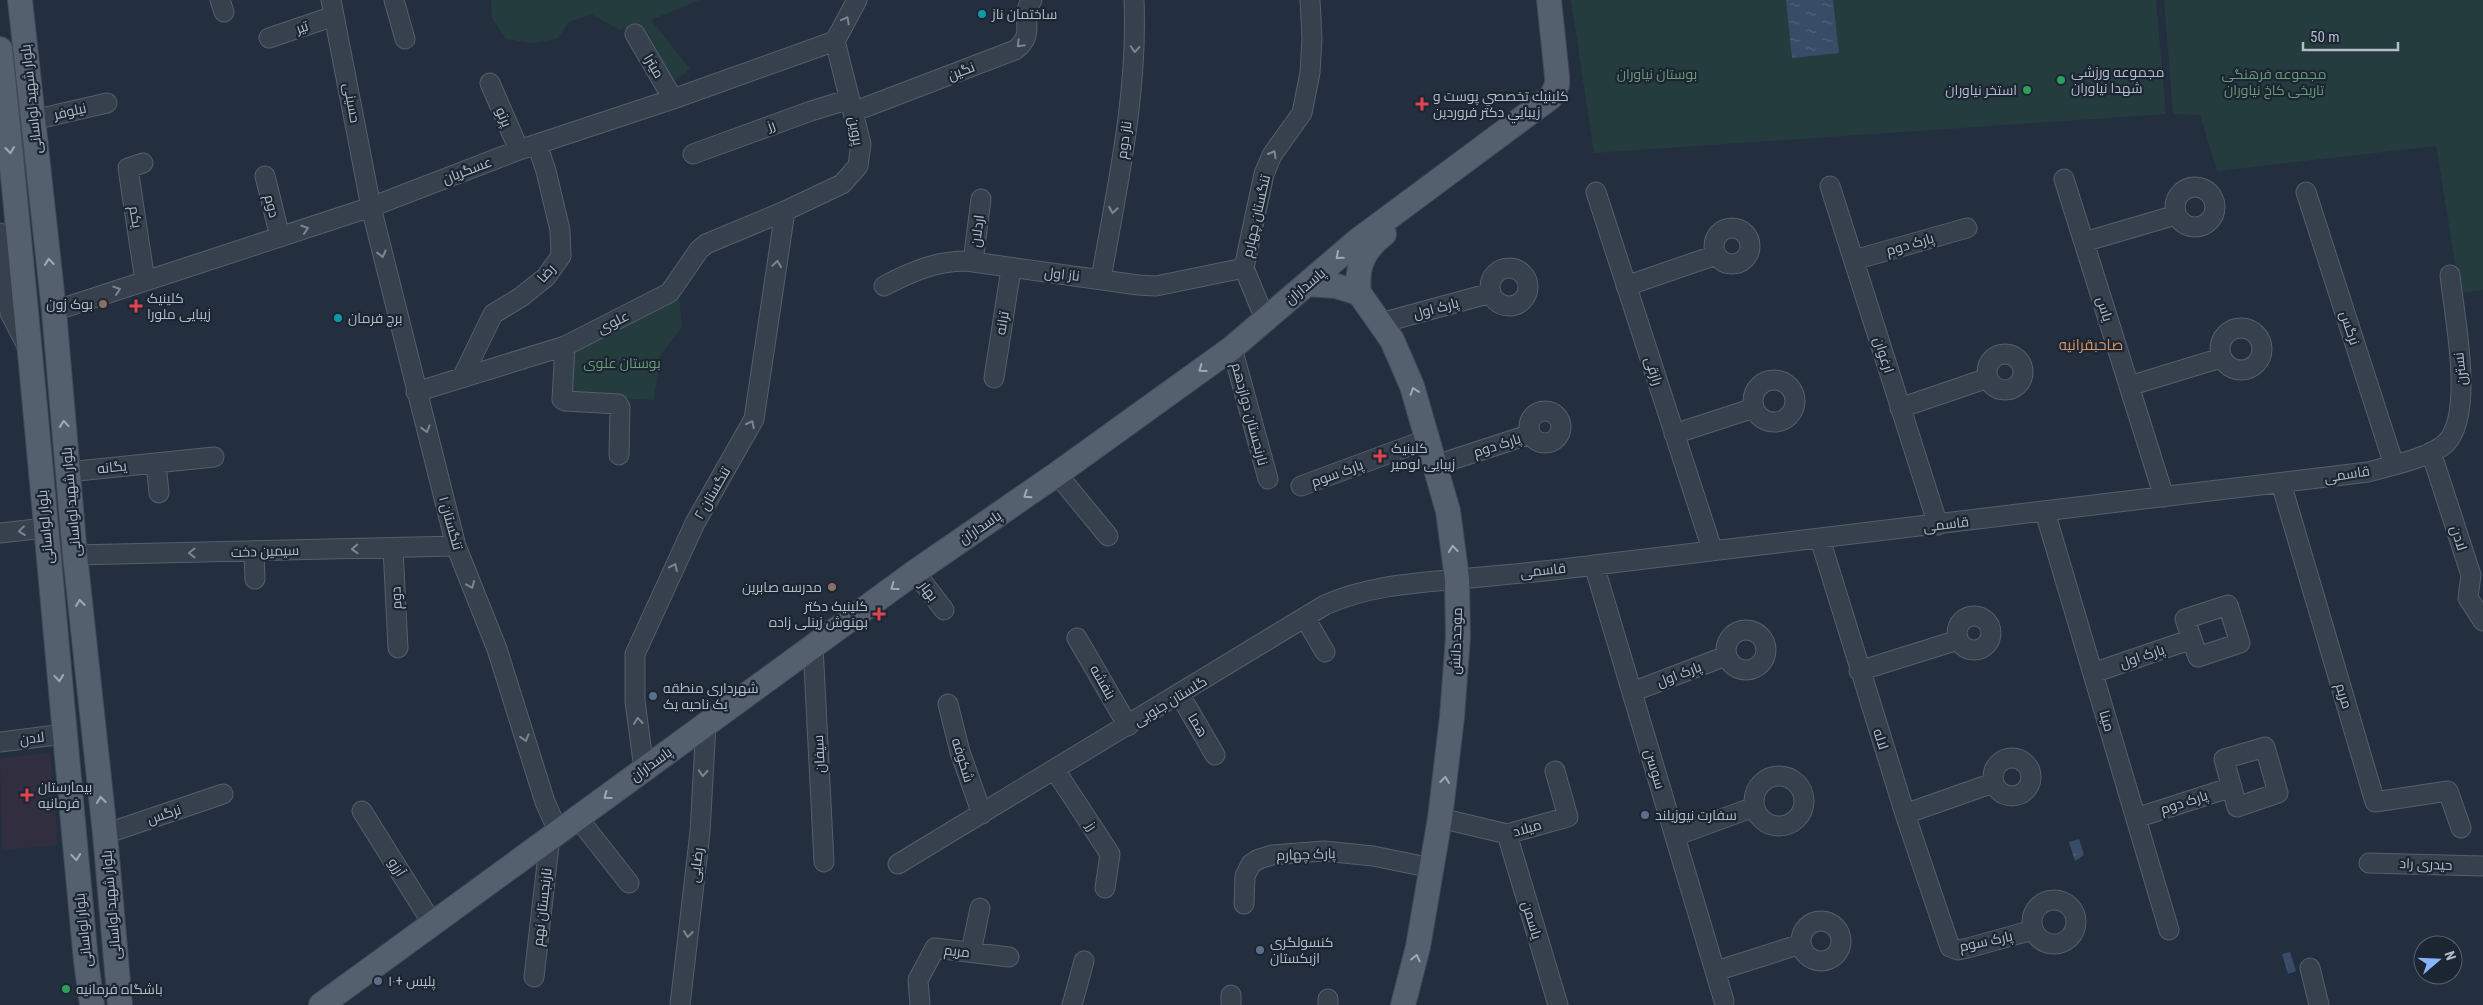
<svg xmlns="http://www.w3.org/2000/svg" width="2483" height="1005" font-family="'Roboto Condensed',Cairo,sans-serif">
	<defs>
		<pattern id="water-ripples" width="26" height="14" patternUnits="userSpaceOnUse" patternTransform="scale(1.25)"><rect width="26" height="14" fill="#384c68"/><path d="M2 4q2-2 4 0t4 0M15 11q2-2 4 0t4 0" fill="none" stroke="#52647c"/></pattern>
	</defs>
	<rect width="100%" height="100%" fill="#232f3e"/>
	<path fill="#312f3f" d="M50,753L58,845L2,850L0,758Z"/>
	<path fill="#253c3f" d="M491,0H700L651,20L690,69L670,84L637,24L620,30L591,14L569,22L557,39L531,43L506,39L492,18Z
		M1571,0H2156L2166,114L1594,153Z
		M2164,0H2483V290L2460,293L2436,146L2217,171L2200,115L2173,114Z
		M679,296L682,327L660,356L654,400L568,396L572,349Z"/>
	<path fill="url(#water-ripples)" d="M1786,0H1833L1839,53L1792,58Z
		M2079,839L2084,855L2075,861L2069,842Z
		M2290,952L2296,971L2288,974L2282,954Z"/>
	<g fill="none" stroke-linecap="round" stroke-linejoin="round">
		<g stroke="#555f6c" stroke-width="21">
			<path id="minor" d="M220,0L224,12
				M331,0L371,207L456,546L497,649L545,802L558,831
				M394,0L405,39
				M635,34L673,99
				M269,38L334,16
				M490,83L519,150
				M853,112L1015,50C1038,33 1018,17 1032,0
				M33,120L107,103
				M693,154L811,111L850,99
				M143,163L128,168L145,281
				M265,176L280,237
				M2064,179L2164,497
				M1830,186L1938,525
				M2175 207a20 20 0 1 1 40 0a20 20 0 1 1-40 0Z
				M1596,192L1712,549
				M2306,192L2394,465
				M1714 246a18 18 0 1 1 36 0a18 18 0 1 1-36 0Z
				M0,233L10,313L26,344
				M2084,242L2176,215
				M1854,260L1967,228
				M973,262L981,199
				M1490 287a19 19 0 1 1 38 0a19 19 0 1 1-38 0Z
				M1101,279C1117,187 1138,94 1134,0
				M884,286C911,272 935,261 966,261L1138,285L1156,286L1244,268
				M1626,286L1716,255
				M54,311L371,207L519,150L673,99L835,41L857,0
				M1265,319L1244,268L1264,174L1272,155L1302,113L1310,73L1312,38L1310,0
				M1381,323L1491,293
				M2220 349a21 21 0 1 1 42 0a21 21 0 1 1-42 0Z
				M565,346L562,399L565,401L618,404L620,407L619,455
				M1232,348L1268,479
				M1987 372a18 18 0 1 1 36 0a18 18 0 1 1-36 0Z
				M462,378L493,314L521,297L546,277L561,256L560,230L546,171L537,144
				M994,378L1011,269
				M1753 401a21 21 0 1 1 42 0a21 21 0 1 1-42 0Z
				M2129,386L2221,358
				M416,392L565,346L665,295L670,292L699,250L706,244L785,211L842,184L858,166L861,144L835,41
				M1900,408L1988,378
				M1529 427a16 16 0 1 1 32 0a16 16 0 1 1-32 0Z
				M1674,434L1754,408
				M2431,452L2471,575L2468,598L2483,621
				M156,463L159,493
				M1436,465L1531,434
				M68,472L214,457
				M1057,474L1108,536
				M2281,483L2375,802L2448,791L2461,828
				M1301,486L1428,439
				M2045,512L2169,930
				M0,533L45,528
				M1820,539L1905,814L1950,947L1958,950L1968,948L2033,930
				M393,548L398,648
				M254,552L255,579
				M75,555L456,546
				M1594,565L1724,1001
				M915,572L944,610
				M2228,605L2240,643L2198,657L2185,619Z
				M1957 633a17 17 0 1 1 34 0a17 17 0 1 1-34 0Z
				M1305,618L1325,652
				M1726 650a20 20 0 1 1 40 0a20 20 0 1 1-40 0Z
				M1077,638L1128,726
				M813,646L824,862
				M1859,671L1958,640
				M2093,673L2192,639
				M1632,692L1726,656
				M1180,695L1215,755
				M948,704L960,752L982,814
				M0,742L64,734
				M2265,747L2278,793L2237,807L2224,759Z
				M1993 777a19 19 0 1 1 38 0a19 19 0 1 1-38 0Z
				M644,769L635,701V654L695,523L754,419L785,211
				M1055,770L1110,854L1105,888
				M1754 801a25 25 0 1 1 50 0a25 25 0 1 1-50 0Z
				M362,811L432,923
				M1905,814L1993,783
				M577,817L629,883
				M1440,818L1507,834L1568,817L1555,771
				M2136,818L2232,787
				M105,834L223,794
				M1507,834L1558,1005
				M1675,836L1754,807
				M2369,863L2483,866
				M898,864L1325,605C1367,586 1413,583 1459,579C1504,575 1550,571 1595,565C1853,533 2110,504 2368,472C2389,466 2430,458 2446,443C2475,413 2454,315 2450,275
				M2032 922a22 22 0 1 1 44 0a22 22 0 1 1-44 0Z
				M1244,904L1245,876L1251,864L1259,859L1272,855L1324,851L1373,856L1432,868
				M1801 941a20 20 0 1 1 40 0a20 20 0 1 1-40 0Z
				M971,952L980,908
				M2310,968L2319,1005
				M1716,971L1801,944
				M534,977L550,837
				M680,1005L700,832L706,724
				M920,1005L918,980L935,948L1009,957
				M1072,1005L1084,961
				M1231,1005V995
				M1328,1005V999"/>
		</g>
		<g stroke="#404a57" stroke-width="26">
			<path id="major" d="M20,0L54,311L75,555L105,834L120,1005
				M0,49C32,353 57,657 86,961L92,1005
				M1308,284L1336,286L1359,293
				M1359,293L1392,340L1412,386L1448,511L1457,579L1458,637L1452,717L1440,818L1418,947L1403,1005
				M1359,293C1356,267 1363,250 1384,234
				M321,1005L915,572L1057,474L1232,348L1357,241L1551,97L1557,85V76L1549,0"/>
		</g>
		<use href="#minor" stroke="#37414e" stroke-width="19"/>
		<use href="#major" stroke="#55606e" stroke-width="24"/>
	</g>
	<defs><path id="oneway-chevron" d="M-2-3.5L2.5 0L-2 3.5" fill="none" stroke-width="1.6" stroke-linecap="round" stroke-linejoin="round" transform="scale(1.25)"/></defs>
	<g stroke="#7b8592">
		<use href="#oneway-chevron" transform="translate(846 20) rotate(-62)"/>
		<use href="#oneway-chevron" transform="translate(1020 44) rotate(135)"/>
		<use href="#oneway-chevron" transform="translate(1135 49) rotate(94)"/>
		<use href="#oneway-chevron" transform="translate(1273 154) rotate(-60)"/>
		<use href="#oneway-chevron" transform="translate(1113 210) rotate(100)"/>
		<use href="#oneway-chevron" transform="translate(305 229) rotate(-18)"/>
		<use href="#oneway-chevron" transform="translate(382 254) rotate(76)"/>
		<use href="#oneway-chevron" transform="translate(777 264) rotate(-82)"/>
		<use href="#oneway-chevron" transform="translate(117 290) rotate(-18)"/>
		<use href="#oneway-chevron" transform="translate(751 424) rotate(-63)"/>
		<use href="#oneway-chevron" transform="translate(426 429) rotate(75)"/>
		<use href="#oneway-chevron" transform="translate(22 531) rotate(173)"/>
		<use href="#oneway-chevron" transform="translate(355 549) rotate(178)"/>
		<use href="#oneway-chevron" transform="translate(192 553) rotate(179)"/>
		<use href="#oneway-chevron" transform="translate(674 567) rotate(-65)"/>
		<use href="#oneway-chevron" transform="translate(471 585) rotate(68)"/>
		<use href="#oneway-chevron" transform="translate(638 721) rotate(-97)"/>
		<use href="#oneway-chevron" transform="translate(525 738) rotate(73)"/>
		<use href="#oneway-chevron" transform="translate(703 773) rotate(93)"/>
		<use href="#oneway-chevron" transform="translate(688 934) rotate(97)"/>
	</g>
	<g stroke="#a0aab7">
		<use href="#oneway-chevron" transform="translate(10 150) rotate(84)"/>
		<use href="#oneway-chevron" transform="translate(1339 256) rotate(139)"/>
		<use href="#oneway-chevron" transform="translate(49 262) rotate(-96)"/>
		<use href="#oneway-chevron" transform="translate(1202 369) rotate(144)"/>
		<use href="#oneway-chevron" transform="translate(1414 391) rotate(-109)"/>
		<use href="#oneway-chevron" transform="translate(64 424) rotate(-95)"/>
		<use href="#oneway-chevron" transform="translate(1027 495) rotate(146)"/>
		<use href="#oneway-chevron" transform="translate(1453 549) rotate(-96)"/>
		<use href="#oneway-chevron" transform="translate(894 587) rotate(144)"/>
		<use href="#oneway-chevron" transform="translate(80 603) rotate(-97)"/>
		<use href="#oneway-chevron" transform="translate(59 678) rotate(85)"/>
		<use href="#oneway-chevron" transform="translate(1445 780) rotate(-83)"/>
		<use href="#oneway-chevron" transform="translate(607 796) rotate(144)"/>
		<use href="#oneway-chevron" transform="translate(101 800) rotate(-96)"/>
		<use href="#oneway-chevron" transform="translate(76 857) rotate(85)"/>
		<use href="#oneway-chevron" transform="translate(1416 958) rotate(-77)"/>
	</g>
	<g fill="#0f9aa8" stroke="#1c2633" stroke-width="2">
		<circle cx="982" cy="14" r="5"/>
		<circle cx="338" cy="318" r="5"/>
	</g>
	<g fill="#2e9e5b" stroke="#1c2633" stroke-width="2">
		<circle cx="2061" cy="80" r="5"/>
		<circle cx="2027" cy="90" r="5"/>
		<circle cx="66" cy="989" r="5"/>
	</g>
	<g fill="#e0444e" stroke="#1c2633" stroke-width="2">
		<path d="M1419.5 96.5h5v5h5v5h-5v5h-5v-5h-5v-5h5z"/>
		<path d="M133.5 298.5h5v5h5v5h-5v5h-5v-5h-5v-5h5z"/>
		<path d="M1377.5 448.5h5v5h5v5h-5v5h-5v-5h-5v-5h5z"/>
		<path d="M876.5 606.5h5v5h5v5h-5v5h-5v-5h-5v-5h5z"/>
		<path d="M24.5 787.5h5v5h5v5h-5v5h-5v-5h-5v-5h5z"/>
	</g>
	<g fill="#8d6e63" stroke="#1c2633" stroke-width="2">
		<circle cx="103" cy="304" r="5"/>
		<circle cx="832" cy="587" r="5"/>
	</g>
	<g fill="#5c6f8a" stroke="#1c2633" stroke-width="2">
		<circle cx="653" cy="696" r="5"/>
		<circle cx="1645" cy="815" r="5"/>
		<circle cx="1260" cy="950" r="5"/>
		<circle cx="378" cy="981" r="5"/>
	</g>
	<g text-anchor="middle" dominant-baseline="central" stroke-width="4.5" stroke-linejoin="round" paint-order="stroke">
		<g font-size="14" fill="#b3bcc9" stroke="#1c2633" text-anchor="start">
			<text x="992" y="14">ساختمان ناز</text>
			<text x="2071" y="72">مجموعه ورزشی<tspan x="2071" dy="16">شهدا نیاوران</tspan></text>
			<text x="2017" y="90" text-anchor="end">استخر نیاوران</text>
			<text x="1433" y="96">كلينيك تخصصي پوست و<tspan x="1433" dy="16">زيبايي دكتر فروردين</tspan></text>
			<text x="147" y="298">کلینیک<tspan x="147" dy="16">زیبایی ملورا</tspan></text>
			<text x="93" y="304" text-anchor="end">بوک زون</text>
			<text x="348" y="318">برج فرمان</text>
			<text x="1391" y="448">کلینیک<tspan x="1391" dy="16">زیبایی لومیر</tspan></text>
			<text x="822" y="587" text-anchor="end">مدرسه صابرین</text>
			<text x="868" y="606" text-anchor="end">کلینیک دکتر<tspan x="868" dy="16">بهنوش زینلی زاده</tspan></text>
			<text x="663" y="688">شهرداری منطقه<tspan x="663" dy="16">یک ناحیه یک</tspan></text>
			<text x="38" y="787">بیمارستان<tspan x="38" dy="16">فرمانیه</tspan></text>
			<text x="1655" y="815">سفارت نیوزیلند</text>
			<text x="1270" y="942">کنسولگری<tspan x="1270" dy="16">ازبکستان</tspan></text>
			<text x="388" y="981">پلیس +١٠</text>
			<text x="76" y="989">باشگاه فرمانیه</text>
		</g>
		<g font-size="14" fill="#b3bcc9" stroke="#1c2633">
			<text transform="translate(302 27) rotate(-19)">تیر</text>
			<text transform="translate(654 66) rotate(59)">میترا</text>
			<text transform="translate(961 71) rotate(-21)">نگین</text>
			<text transform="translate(31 99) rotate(-96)">بلوار شهید لواسانی</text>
			<text transform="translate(352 103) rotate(80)">حسینی</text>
			<text transform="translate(70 111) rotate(-13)">نیلوفر</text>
			<text transform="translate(504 117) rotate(67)">پرتو</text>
			<text transform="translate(771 125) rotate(-20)">رز</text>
			<text transform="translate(856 131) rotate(80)">پروین</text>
			<text transform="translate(1124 140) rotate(-82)">ناز دوم</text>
			<text transform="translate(467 170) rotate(-21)">عسگریان</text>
			<text transform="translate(272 206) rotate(76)">دوم</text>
			<text transform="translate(1256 216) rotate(-77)">تنگستان چهارم</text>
			<text transform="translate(136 217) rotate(81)">یکم</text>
			<text transform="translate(977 231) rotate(-83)">اردلان</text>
			<text transform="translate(1910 244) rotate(-16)">پارک دوم</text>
			<text transform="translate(546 273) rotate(-48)">رضا</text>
			<text transform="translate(1062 274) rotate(6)">ناز اول</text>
			<text transform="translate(1305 286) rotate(-40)">پاسداران</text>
			<text transform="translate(1436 308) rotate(-15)">پارک اول</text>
			<text transform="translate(2105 309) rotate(73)">یاس</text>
			<text transform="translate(613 322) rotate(-27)">علوی</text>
			<text transform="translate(1002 323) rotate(-81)">ترانه</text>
			<text transform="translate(2350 328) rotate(72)">نرگس</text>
			<text transform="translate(1884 355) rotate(72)">ارغوان</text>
			<text transform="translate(2460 369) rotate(-96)">نسترن</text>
			<text transform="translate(1654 371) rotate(72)">رازقی</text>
			<text transform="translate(1250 414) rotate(75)">نارنجستان دوازدهم</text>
			<text transform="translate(1497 445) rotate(-18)">پارک دوم</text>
			<text transform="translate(112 467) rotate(-6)">یگانه</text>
			<text transform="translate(1337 473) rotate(-20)">پارک سوم</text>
			<text transform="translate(2347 474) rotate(-9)">قاسمی</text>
			<text transform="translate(712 493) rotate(-60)">تنگستان ۲</text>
			<text transform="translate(71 502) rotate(-95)">بلوار شهید لواسانی</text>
			<text transform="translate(451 523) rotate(74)">تنگستان ۱</text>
			<text transform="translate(1946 524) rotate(-7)">قاسمی</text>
			<text transform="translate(45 527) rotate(-95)">بلوار لواسانی</text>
			<text transform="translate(980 527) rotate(-34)">پاسداران</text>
			<text transform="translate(2459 538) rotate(72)">لادن</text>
			<text transform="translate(265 551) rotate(-2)">سیمین دخت</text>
			<text transform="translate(1543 570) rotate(-6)">قاسمی</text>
			<text transform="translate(929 591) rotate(54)">بهار</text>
			<text transform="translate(396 598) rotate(-93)">دوم</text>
			<text transform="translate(1456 641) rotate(-88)">موحد دانش</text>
			<text transform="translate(2142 656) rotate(-19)">پارک اول</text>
			<text transform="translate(1679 674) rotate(-21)">پارک اول</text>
			<text transform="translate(1103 682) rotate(60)">بنفشه</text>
			<text transform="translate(2344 696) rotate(73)">مریم</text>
			<text transform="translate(1170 701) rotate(-31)">گلستان جنوبی</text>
			<text transform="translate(2107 721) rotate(74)">مینا</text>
			<text transform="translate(1198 725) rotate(59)">هما</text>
			<text transform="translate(32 738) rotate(-7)">لادن</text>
			<text transform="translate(1881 739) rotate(72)">لاله</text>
			<text transform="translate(819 754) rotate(-93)">سیفان</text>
			<text transform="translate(963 760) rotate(73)">شکوفه</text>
			<text transform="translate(651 764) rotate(-36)">پاسداران</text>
			<text transform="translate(1655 769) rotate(73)">سوسن</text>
			<text transform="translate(2184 802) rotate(-18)">پارک دوم</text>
			<text transform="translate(164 814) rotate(-18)">نرگس</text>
			<text transform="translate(1092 826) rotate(56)">رز</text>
			<text transform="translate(1527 828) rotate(-16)">میلاد</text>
			<text transform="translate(1306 854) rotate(-2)">پارک چهارم</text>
			<text transform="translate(2426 864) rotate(2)">حیدری راد</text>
			<text transform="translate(696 865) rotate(-83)">رضایی</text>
			<text transform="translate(397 867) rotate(58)">آرزو</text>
			<text transform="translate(111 905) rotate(-95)">بلوار شهید لواسانی</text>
			<text transform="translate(542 907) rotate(-83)">نارنجستان نهم</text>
			<text transform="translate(1532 920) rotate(73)">یاسمن</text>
			<text transform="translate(83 930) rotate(-96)">بلوار لواسانی</text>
			<text transform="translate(1986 941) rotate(-12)">پارک سوم</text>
			<text transform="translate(957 951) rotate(6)">مریم</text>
		</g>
		<g font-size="14" fill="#6a9a74" stroke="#1c2633">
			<text x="1657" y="74">بوستان نیاوران</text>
			<text x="2274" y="74">مجموعه فرهنگی<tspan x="2274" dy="16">تاریخی کاخ نیاوران</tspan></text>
			<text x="622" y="363">بوستان علوی</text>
		</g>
		<g font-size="15" fill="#d79361" stroke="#1c2633">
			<text x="2091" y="345">صاحبقرانیه</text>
		</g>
	</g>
	<g transform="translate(2438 960) rotate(71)"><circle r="24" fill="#1c2633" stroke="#58626f"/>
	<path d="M0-4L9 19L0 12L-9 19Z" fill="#88b5fa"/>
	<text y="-8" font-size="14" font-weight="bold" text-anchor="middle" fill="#b3bcc9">N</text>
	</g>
	<path d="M2303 42v8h95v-8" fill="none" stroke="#b3bcc9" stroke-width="2.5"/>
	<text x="2310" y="42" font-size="15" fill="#b3bcc9" stroke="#1c2633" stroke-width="4" paint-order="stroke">50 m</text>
</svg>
